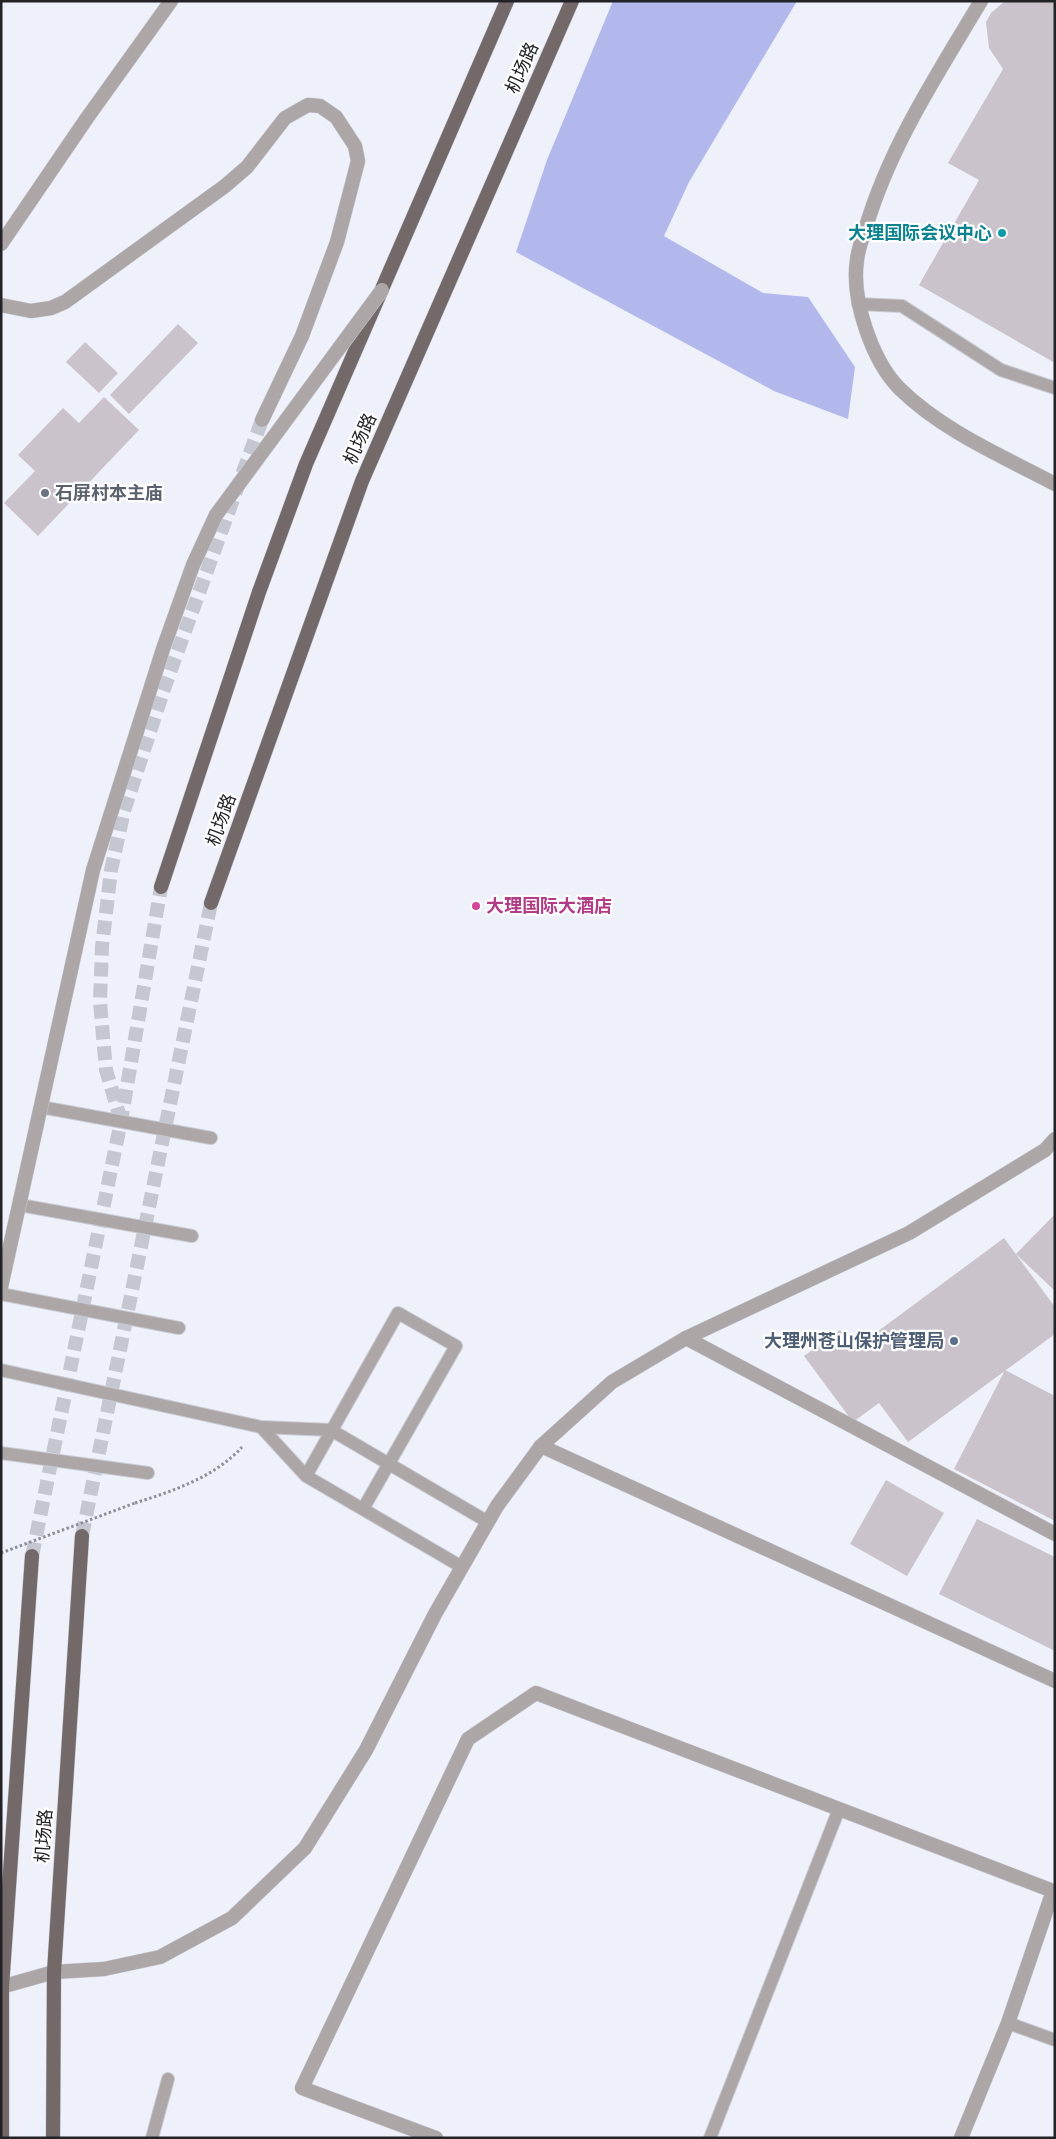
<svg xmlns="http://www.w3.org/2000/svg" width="1056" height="2139" font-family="Helvetica,'Noto Sans SC',sans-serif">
	<rect width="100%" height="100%" fill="#eef0fa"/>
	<path fill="#b3b8ec" d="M613,1H797L689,182L664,236L763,293L808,297L855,367L848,419L774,391L516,252L547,160Z"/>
	<path fill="#cac3cb" d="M1005,1H1055V363L919,285L979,180L948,163L1003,69L989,48L986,22L991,13Z
		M178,324L198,343L129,414L110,395Z
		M85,342L118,373L99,393L66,362Z
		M104,397L139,430L38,536L4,503L35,471L18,455L63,408L79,423Z
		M1055,1214V1291L1016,1254Z
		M1004,1238L1055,1307V1334L908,1442L879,1403L853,1422L804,1356L840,1330L854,1349Z
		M1005,1370L1055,1396V1521L954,1469Z
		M886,1480L944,1513L907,1576L850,1544Z
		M977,1519L1055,1557V1651L939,1594Z"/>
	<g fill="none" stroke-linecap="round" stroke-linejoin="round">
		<path stroke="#c5c7d0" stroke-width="14" stroke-dasharray="14 7" stroke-linecap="butt" d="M121,1121L106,1070L100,1002L102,947L111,870L124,811L165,686L262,420"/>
		<path stroke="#c5c7d0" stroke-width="14" stroke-dasharray="14 7" stroke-linecap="butt" d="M82,1536L211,903
			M32,1556L121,1121L161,887"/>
		<g stroke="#c9cbd4" stroke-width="14">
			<path id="service" d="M858,304L902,306L1001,370L1055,388
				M41,1107L211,1138
				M20,1205L192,1236
				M1,1294L179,1328
				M1,1370L261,1427L306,1476L462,1567
				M261,1427L331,1430L488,1522
				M1,1453L148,1473
				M306,1476L398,1313L456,1346L363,1509
				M1008,2023L1055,2040
				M152,2138L168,2079
				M710,2138L839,1809"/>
		</g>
		<g stroke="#c9cbd4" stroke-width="15">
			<path id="minor" d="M1,244L87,118L171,1
				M1,305L31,311L51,308L65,302L225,186L247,167L285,118L308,105L320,106L336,117L355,146L358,161L337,242L302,336L262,420
				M686,1338L1055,1534
				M541,1446L1055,1681
				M1,1987L54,1972
				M436,2138L302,2088L468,1739L536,1693L1053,1891L1008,2023L961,2138"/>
		</g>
		<g stroke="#c9cbd4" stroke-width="15">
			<path id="tertiary" d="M981,1C938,73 890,146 866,227C863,237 858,249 857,260C851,299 872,361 900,389C943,431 1002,456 1055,484
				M54,1972L104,1969L160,1957L232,1918L305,1848L366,1750L435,1614L497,1506L541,1446L612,1382L686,1338L909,1233L1045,1150L1055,1139"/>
		</g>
		<g stroke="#c9cbd4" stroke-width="15">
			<path id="primary" d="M161,887L259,592L306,464L507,1
				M211,903L362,481L572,1
				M2,2138V1987L32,1556
				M53,2138L54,1972L82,1536"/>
		</g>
		<path stroke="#8f9097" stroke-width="3" stroke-dasharray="2.5 2.5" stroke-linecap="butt" d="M135,1503C173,1491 215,1477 242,1447"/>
		<use href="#service" stroke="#aca6a6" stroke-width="12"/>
		<use href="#minor" stroke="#aca6a6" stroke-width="14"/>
		<use href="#tertiary" stroke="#aca6a6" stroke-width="14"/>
		<use href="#primary" stroke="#726968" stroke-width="14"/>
		<g stroke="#c9cbd4" stroke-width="15" stroke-linecap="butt">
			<path id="minor-bridge" d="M1,1287L93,870L163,649L193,565L216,515L382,290"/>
		</g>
		<path stroke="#8f9097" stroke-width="3" stroke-dasharray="2.5 2.5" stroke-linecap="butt" d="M1,1553L135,1503"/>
		<use href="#minor-bridge" stroke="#aca6a6" stroke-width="14"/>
	</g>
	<circle fill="#0f9aa8" stroke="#fefefe" stroke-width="2" cx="1002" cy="233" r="5"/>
	<circle fill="#6b7280" stroke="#fefefe" stroke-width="2" cx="45" cy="493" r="5"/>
	<circle fill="#d1479c" stroke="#fefefe" stroke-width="2" cx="476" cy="906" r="5"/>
	<circle fill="#5c6f8a" stroke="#fefefe" stroke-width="2" cx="954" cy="1341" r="5"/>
	<g text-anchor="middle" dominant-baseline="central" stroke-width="4.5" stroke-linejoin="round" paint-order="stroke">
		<g font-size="18" fill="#232327" stroke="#fefefe">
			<text transform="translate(522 68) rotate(-66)">机场路</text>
			<text transform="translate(360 439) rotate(-66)">机场路</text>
			<text transform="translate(221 820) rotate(-70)">机场路</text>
			<text transform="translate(44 1836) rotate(-86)">机场路</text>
		</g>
		<g font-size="18" font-weight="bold" fill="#0d838f" stroke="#fefefe" text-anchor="end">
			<text x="992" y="233">大理国际会议中心</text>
		</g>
		<g font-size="18" font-weight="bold" fill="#5b616d" stroke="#fefefe" text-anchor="start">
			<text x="55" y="493">石屏村本主庙</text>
		</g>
		<g font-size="18" font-weight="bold" fill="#b23c85" stroke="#fefefe" text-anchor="start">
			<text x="486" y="906">大理国际大酒店</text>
		</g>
		<g font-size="18" font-weight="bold" fill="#4e5e75" stroke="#fefefe" text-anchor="end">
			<text x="944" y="1341">大理州苍山保护管理局</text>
		</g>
	</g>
	<rect width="1056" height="2139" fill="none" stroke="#232327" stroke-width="5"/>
</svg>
